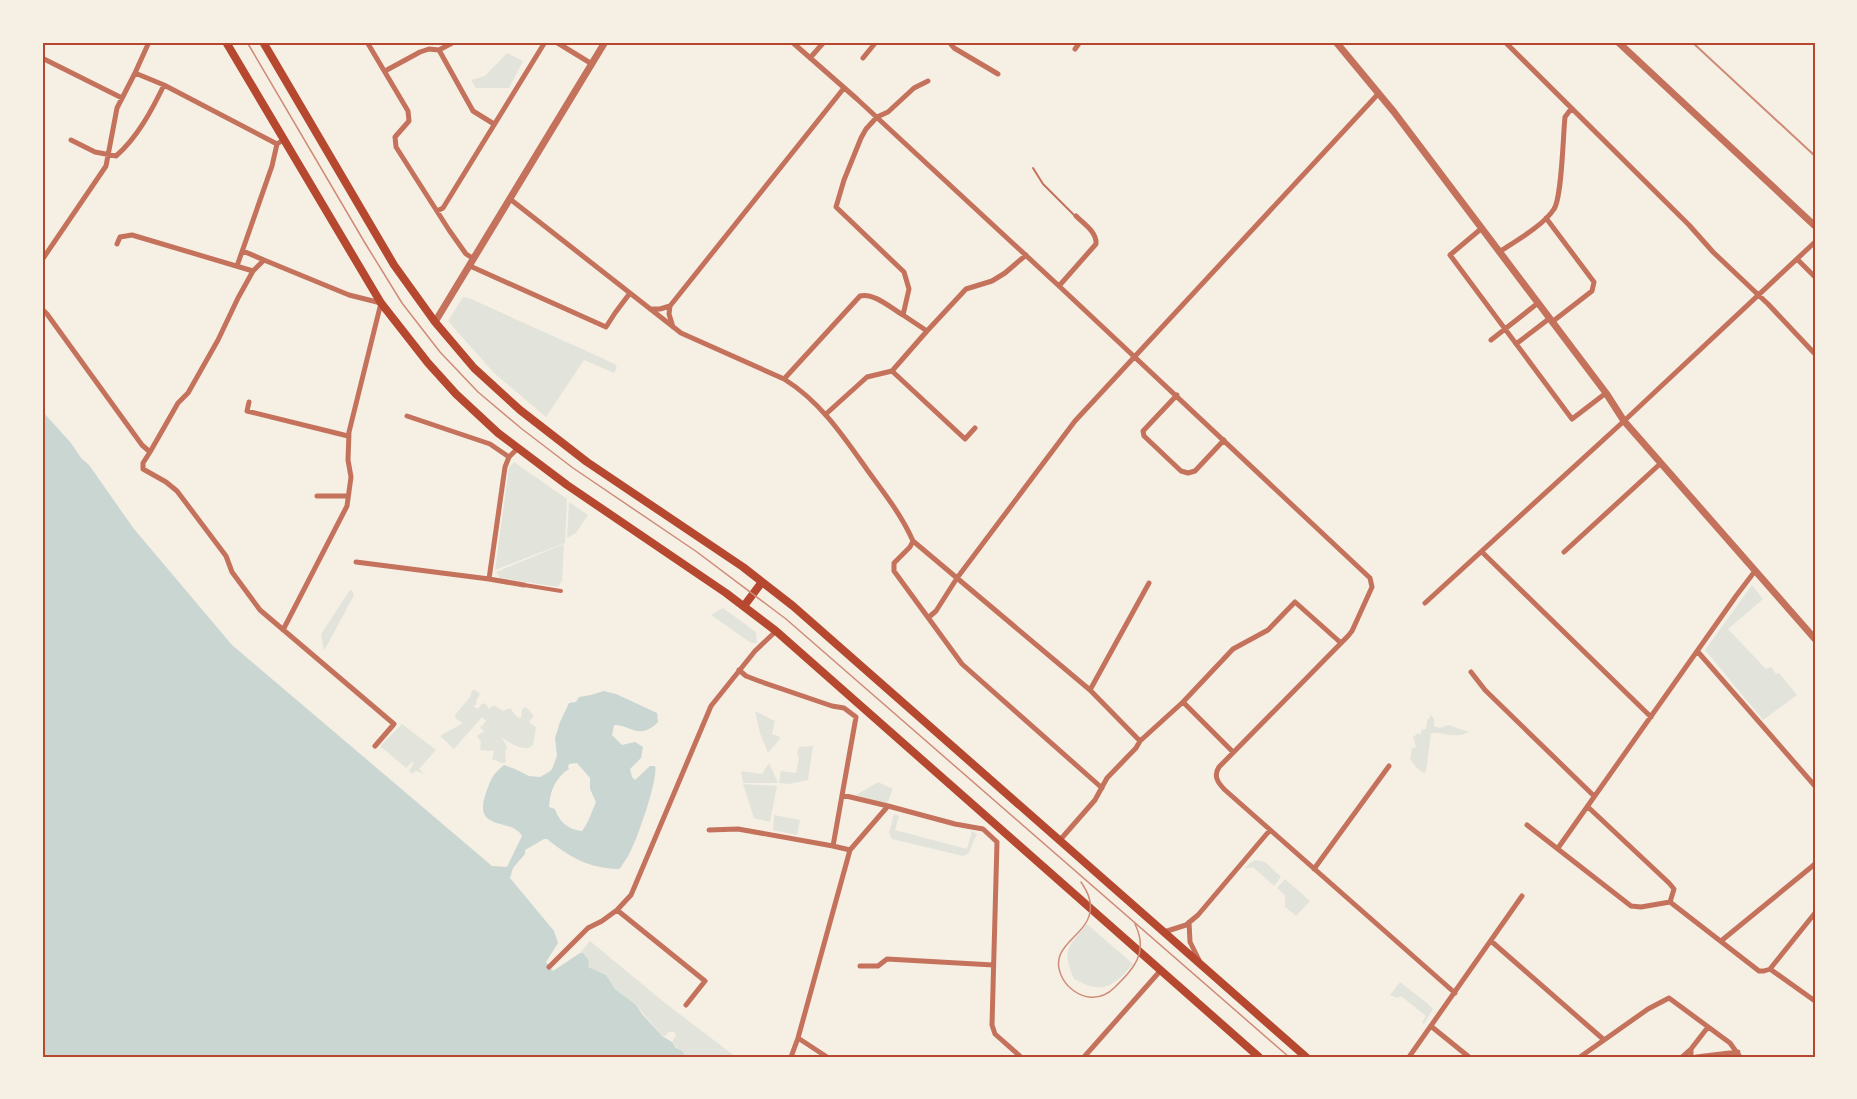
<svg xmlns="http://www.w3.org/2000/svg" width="1857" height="1099" font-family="'PT Serif',serif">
	<rect width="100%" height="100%" fill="#f6efe4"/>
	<path fill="#e2e4dc" d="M507,53L523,61L509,88H476L471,80L485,76Z
		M463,297L469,298L615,364L617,368L614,373L584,360L546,417L494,373L448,321Z
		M514,462L567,499L565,543L495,570L509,467Z
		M569,502L588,515L576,533L567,538Z
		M564,544L562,581L558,587L500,578L496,572Z
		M1752,585L1763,599L1728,629L1766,669L1771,667L1776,674L1779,673L1797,695L1763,720L1705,650Z
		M350,590L352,591L354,595L324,651L321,634Z
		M723,608L756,632L757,643H751L711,615Z
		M472,690H475L480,694L476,701L477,704L473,706L478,709L481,705L485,703L489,709L494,705L503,711L510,708L517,717L521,718L522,709L526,707L534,716L529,722L536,727L533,745L529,748C519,749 509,743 502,737L508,750L505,749L506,762L502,763L492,759L494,751L480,750L481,742L477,736L484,731L480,728L486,721L482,717L454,749L440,736L463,723L456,719L455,715L470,697Z
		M755,711L775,721L772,734L780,737V739L768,753L760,733Z
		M1431,715L1434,719V726L1440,728L1448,725L1469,732C1457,739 1444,732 1431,733L1426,772L1424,773L1417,768L1410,759L1412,748L1416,747L1413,737L1418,733L1421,735V730L1426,729L1427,721Z
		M402,724L436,750L419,769L424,774L416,771L412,774L409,771L414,763L412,762L406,768L380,746Z
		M813,746L808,780L789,784L779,783L781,771L796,773L799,758L797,753L799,747Z
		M769,763L778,783H743L741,771L762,774Z
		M878,782L893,789L887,804L856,795Z
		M743,784L777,786L770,822L754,818Z
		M894,814L899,816L895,830L967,849L972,831L977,834L968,854L963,856L892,839L889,833Z
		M774,815L800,820L797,835L773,830Z
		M1255,860L1265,862L1281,877L1274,886L1253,867L1244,869L1251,862Z
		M1285,879L1310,901L1296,916L1285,907V895L1277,888Z
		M1087,924L1133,964C1113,987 1103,995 1074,979C1061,949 1068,947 1087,924Z
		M590,941L665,1003L736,1057H686L672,1042L676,1035L674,1032H668L667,1035L662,1036L636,1005L615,989L606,975L587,967L583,953H580Z
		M1400,982L1427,1003L1433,1009L1424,1024L1422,1022L1426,1016L1401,996L1397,998L1390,995Z"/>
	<path fill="#c9d6d2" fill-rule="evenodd" d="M42,411L71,443L81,458L89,465L134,529L232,645L492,866L507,867L522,836C511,817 472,832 486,793C491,779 492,775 504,765L515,769L529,776L540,777L549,772L552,769L557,756L555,738L560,722L569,703L576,702L579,697L591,695L604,691L616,694L657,713L658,722C639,741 632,725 614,725L612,735L622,745L635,742L643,747L641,758L630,769L632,777L635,780L650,766H655C659,777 636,844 628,856C626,860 623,863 621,867L619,869C588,868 571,858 547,839H544L525,850V854L513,868L510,878L554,931L558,943L546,962L553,971L580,953H583L589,961L588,967L606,975L615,989L636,1005L642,1014L662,1036L672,1042L676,1048L682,1051L686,1057H42ZM577,763L590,778V789L596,802C592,811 588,824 582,831C569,830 559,822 555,809L549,807C550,791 555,778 569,769L568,767L569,764Z"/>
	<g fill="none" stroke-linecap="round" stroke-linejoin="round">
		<path stroke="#c5725c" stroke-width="2" d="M1033,168L1043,184L1074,215"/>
		<path stroke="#c5725c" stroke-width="4" d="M524,585L561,591"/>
		<path stroke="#c5725c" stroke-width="5" d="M149,42L135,73L164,85L277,144
			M367,42L408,111L409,121L395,137L396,147L449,230L466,254L474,259
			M556,42L592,64
			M792,42L857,99L1059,286L1370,578L1372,587L1352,631L1348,636L1219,767C1213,776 1218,783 1225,790L1455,993
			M949,42L954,48L998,74
			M1505,42L1689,225L1713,252L1768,304L1815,354
			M1075,49L1080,42
			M439,50L473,111L494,124
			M42,58L122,98
			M810,58L824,42
			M863,58L876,42
			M385,71L420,52L429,49L439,50L454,42
			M928,81L914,88L888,112L877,117L866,129L861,138L844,180L836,207L904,272L909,289L903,315L927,331L966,289L992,281L1005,273L1026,255
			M71,140L95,152L116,156C137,138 152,110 164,85
			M510,199L681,333L784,379C821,402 844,437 868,471C885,494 902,516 913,541L1090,690L1140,741
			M437,211L443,208L545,42
			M1546,218L1594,282L1592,291L1552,322
			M1482,228L1450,255L1572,419L1606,393
			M117,244L120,237L132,235L253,271L264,260L349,295L381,303L349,432L348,460L351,477L347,506L283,630
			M243,251L264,260
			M1499,252C1516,241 1544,225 1554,209C1562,197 1563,135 1565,117L1571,109
			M1797,259L1815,277
			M42,260L106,166L117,108L135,73
			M237,266L272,166L277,144L280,142
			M470,266L606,327L615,313L630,293
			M1059,286L1096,244C1097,232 1084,224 1076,216
			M670,306L669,314L673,327
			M42,309L47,314L142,445L150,452L143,463V469L166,482L177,491L226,556L232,572L260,610L394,724L375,746
			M650,309H660L670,306L844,88
			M1491,340L1538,303
			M1516,344L1550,318
			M892,371L927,331
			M784,379L860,296C873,292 891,308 903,315
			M1177,395L1143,431L1144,436L1181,471L1188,473L1195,471L1224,440
			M249,402L247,411L348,436
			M826,414L867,377L892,371L965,439L975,428
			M407,416L490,444L509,457
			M150,452L178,403L188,393L218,340L238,298L253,271
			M317,496H348
			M913,541L910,547L894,563V571L962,664L1102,788
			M1482,552L1651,717
			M1564,552L1661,463
			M356,562L489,579L505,467L509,457L517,449
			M489,579L524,585
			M1425,603L1624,421L1815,242
			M929,617L936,611L957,578L1075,421L1379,93
			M1698,652L1815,786
			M739,670L746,676L759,681L832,706L844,708L856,717L833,846L850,850
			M1471,672L1485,690L1594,796
			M1090,690L1149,583
			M1183,702L1233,649L1268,630L1295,602L1341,643
			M842,795L888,806
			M1588,807L1669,883L1674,889L1670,902
			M1527,825L1631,906L1641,907L1670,902
			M709,830L738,829L833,846
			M1060,840L1095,800L1107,778L1136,748L1140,741L1183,702L1233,752
			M1558,848L1736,596L1755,571
			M1314,869L1389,766
			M1670,902L1759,971H1764L1770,969L1815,1001
			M617,910L705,981L686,1005
			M1189,922L1190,942L1199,960
			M1164,932L1186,925L1198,915L1270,830
			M1491,941L1603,1039
			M1721,941L1815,864
			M860,966H878L887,959L993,965
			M549,967L588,928L602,921L617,910L631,895L711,706L755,651L776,631
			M1770,969L1815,913
			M1432,1027L1469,1057
			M798,1038L827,1057
			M791,1057L798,1038L850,850L888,806L955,824L983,829L997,842L992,1025L995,1034L1021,1057
			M1084,1057L1161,970
			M1409,1057L1522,896
			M1580,1057L1648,1009L1669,998L1730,1043L1740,1057
			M1682,1057L1691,1049
			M1691,1057V1049L1708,1027
			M1696,1057L1738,1052"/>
		<path stroke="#c5725c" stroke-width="7" d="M1336,42L1394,112L1606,393L1624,421L1815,639
			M1618,42L1815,226
			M435,322L605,42"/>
		<path stroke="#b5482f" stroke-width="8" d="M226,42L381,303L428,363L456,394L498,433L567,485L726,593L776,631L1259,1057
			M263,42L394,265L435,322L474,368L520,410L587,462L743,567L793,606L1306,1057
			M744,606L762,582"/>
		<path stroke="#cf8b77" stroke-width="1.5" d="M247,42L365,243L402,303L440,352L478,392L522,429L573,468L697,552L786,619L1289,1057
			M1081,882C1087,891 1092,900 1090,912C1086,938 1045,946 1063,979C1068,988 1079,996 1089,997C1099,998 1107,995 1114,988C1134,968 1149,953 1135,924"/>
		<path stroke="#cf8b77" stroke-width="2" d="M1692,42L1815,156"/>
	</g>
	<rect width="1857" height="1099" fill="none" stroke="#f6efe4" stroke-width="87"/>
	<rect x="44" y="44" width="1770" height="1012" fill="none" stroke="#b5482f" stroke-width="2"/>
</svg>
